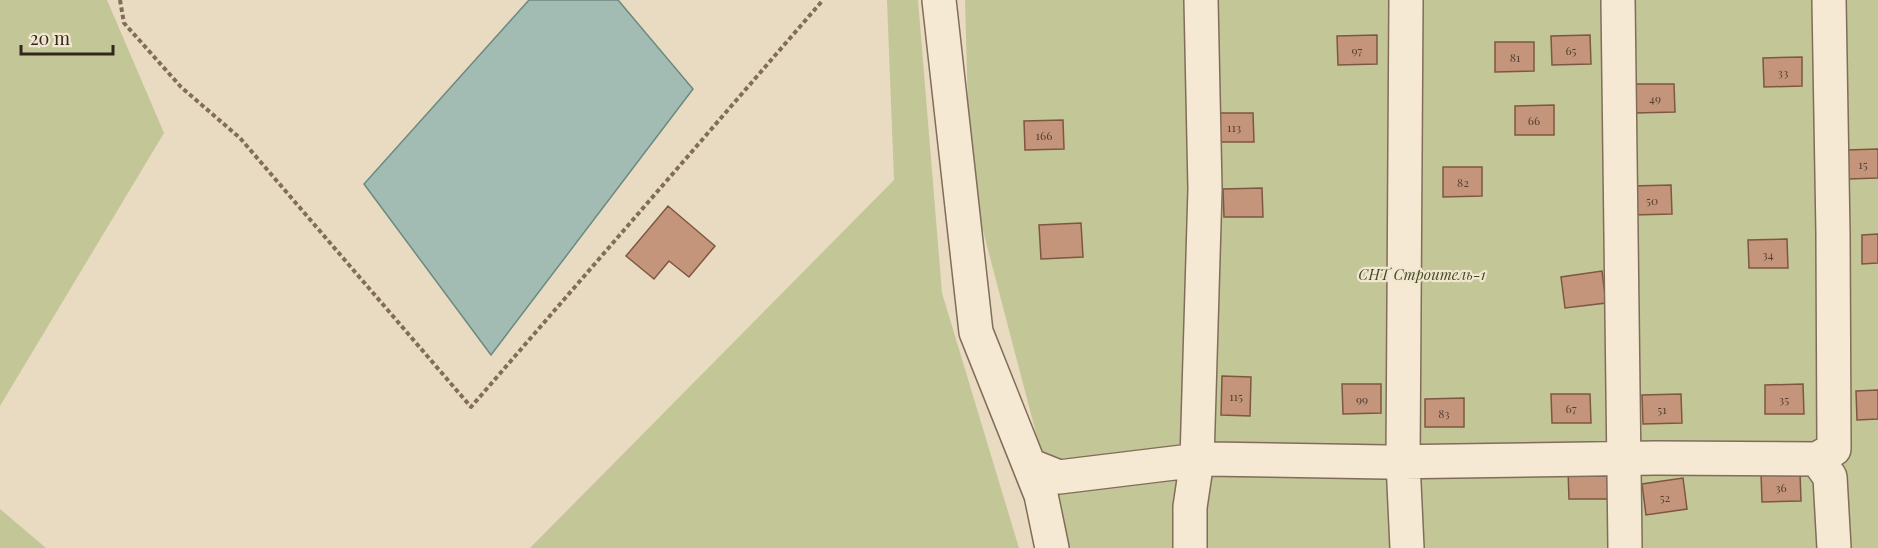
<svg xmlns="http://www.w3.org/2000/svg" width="1878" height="548" font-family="'Playfair Display',serif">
	<rect width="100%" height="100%" fill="#e9dbc1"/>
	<path fill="#c3c696" d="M0,0H107L164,133L0,406Z
		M887,0H918L942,293L1019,548H530L894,180Z
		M965,0H1878V548H1066L970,181Z
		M0,509L46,548H0Z"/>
	<path fill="#a3bcb3" stroke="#6b8980" stroke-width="1.5" d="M529,0H618L693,89L491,355L364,184Z"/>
	<path fill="#c4957a" stroke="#7e5742" stroke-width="1.5" d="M1377,35V64L1338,65L1337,36Z
		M1590,35L1591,64L1552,65L1551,36Z
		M1495,42H1534V71L1495,72Z
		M1802,57V86L1764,87L1763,58Z
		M1635,84H1674L1675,112L1635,113Z
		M1554,105V135H1515V106Z
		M1214,113H1253L1254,142H1215Z
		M1063,120L1064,149L1025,150L1024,121Z
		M1878,149V178L1848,179L1847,150Z
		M1443,167H1482V196L1443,197Z
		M1671,185L1672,214L1633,215L1632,186Z
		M1262,188L1263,217H1224L1223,189Z
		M668,206L715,246L689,277L669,261L654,279L626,256Z
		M1081,223L1083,257L1041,259L1039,225Z
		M1878,234V263L1862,264V235Z
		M1787,239L1788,268H1749L1748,240Z
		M1602,271L1606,303L1565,308L1561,277Z
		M1222,376L1251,377L1250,416L1221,415Z
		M1342,384H1381V413L1343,414Z
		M1803,384L1804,414H1765V385Z
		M1878,390V419L1857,420L1856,391Z
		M1551,394H1590L1591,423H1552Z
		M1681,394L1682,423L1643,424L1642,395Z
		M1464,398V427H1425V399Z
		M1607,469L1608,499H1569L1568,470Z
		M1800,472L1801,501L1762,502L1761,473Z
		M1683,478L1687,509L1646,515L1642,484Z"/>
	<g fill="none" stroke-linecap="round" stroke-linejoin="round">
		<g stroke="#816d5a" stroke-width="36">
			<path id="minor" d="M939,0L976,332L1041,495L1052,548
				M1406,0L1403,462L1407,548
				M1618,0L1625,548
				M1817,459L1830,477L1834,548
				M1029,465L1059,477L1207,459L1386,462L1656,458L1817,459L1834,449L1833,234L1829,0
				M1190,548V507L1197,460L1205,189L1201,0"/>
		</g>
		<path stroke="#816d5a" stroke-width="4" stroke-dasharray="4.5 3" stroke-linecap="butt" d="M120,0L124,23L181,87L240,138L471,407L823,0"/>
		<use href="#minor" stroke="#f5e9d3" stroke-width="33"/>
	</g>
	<g text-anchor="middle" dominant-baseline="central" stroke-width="4.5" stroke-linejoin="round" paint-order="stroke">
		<g font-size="12" fill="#564234">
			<text x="1357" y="50">97</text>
			<text x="1571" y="50">65</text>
			<text x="1515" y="57">81</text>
			<text x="1783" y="72">33</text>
			<text x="1655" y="98">49</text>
			<text x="1534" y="120">66</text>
			<text x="1234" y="127">113</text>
			<text x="1044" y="135">166</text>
			<text x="1863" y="164">15</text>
			<text x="1463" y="182">82</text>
			<text x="1652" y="200">50</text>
			<text x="1768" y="254">34</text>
			<text x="1236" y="396">115</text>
			<text x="1362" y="399">99</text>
			<text x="1784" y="399">35</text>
			<text x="1571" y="408">67</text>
			<text x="1662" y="409">51</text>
			<text x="1444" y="413">83</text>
			<text x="1781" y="487">36</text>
			<text x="1665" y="497">52</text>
		</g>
		<g font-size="15" font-style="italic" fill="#454c25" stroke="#f1e6d0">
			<text x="1422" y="274">СНТ Строитель-1</text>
		</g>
	</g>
	<path d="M21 45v9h92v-9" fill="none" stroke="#32261d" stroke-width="3"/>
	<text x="30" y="45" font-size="18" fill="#32261d" stroke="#f1e6d0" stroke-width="4.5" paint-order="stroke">20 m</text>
</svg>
